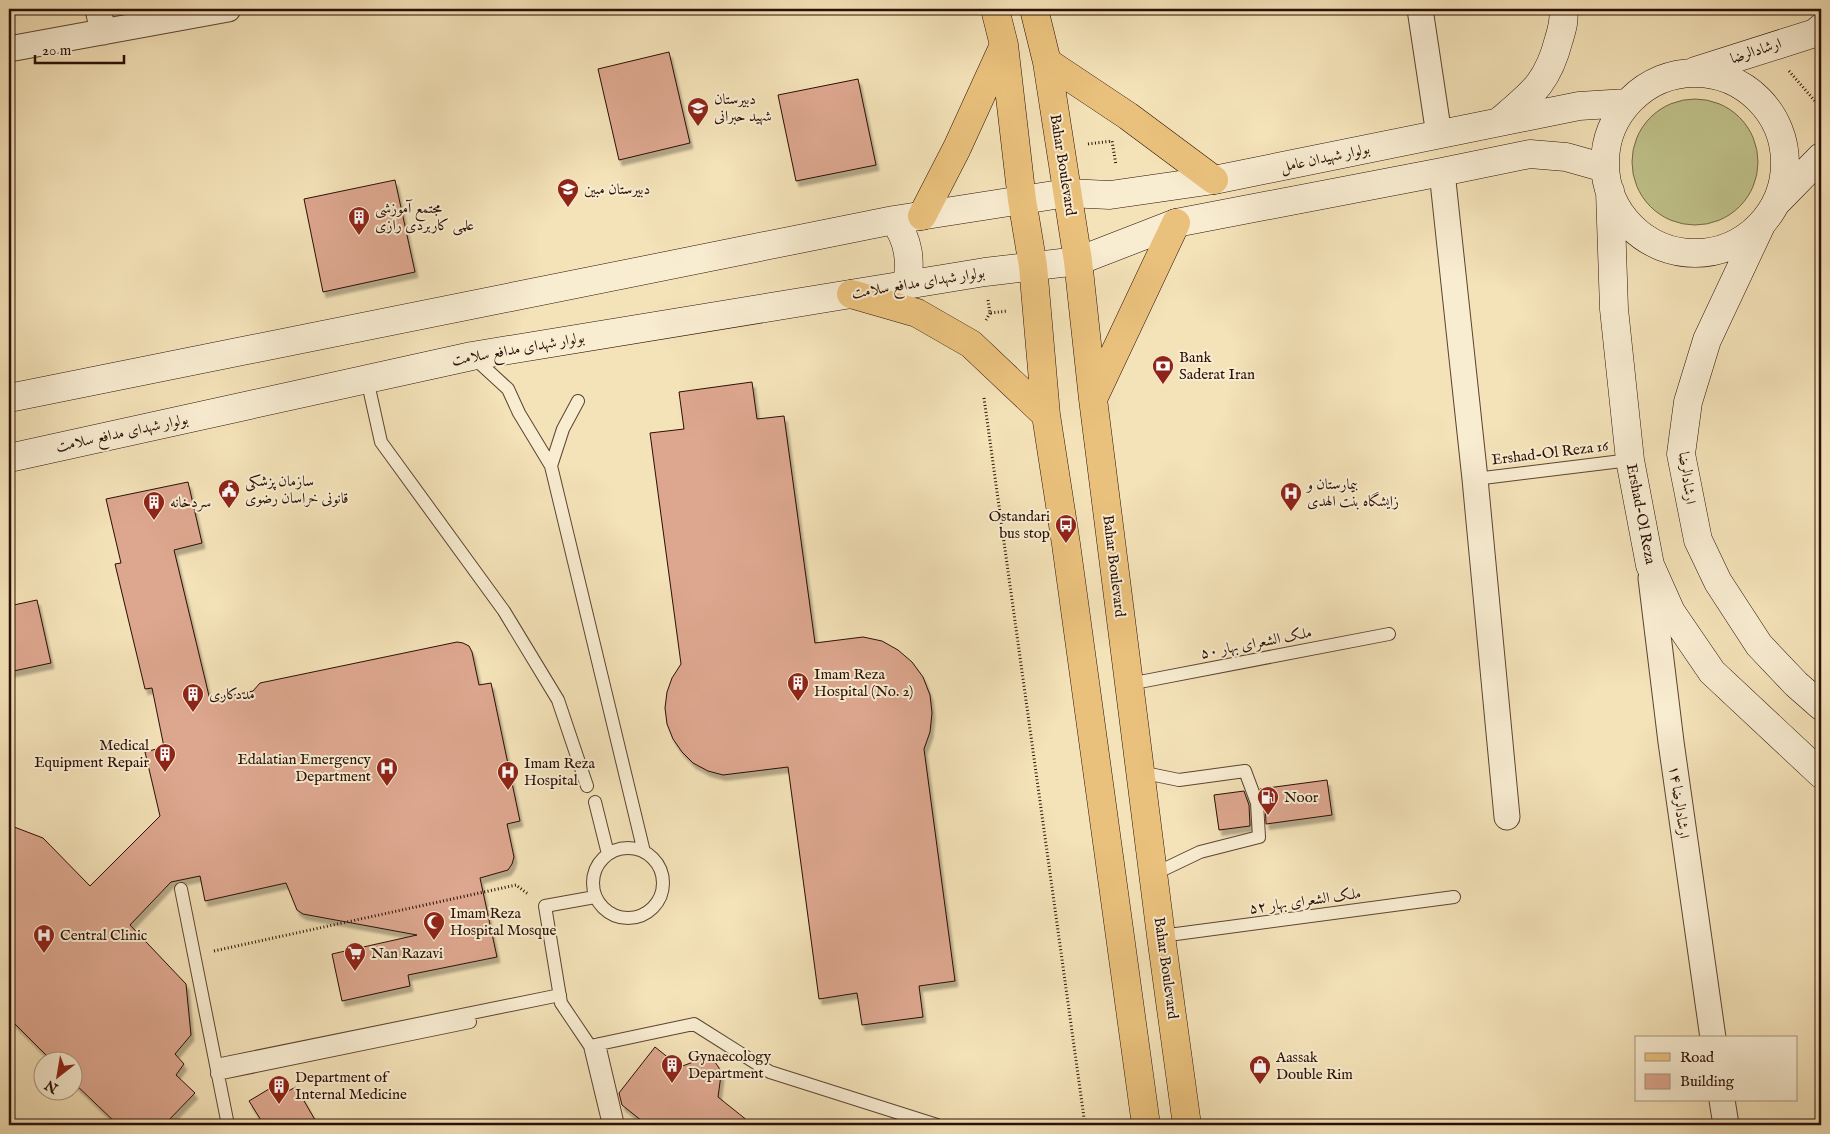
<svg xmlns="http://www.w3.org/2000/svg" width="1830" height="1134" font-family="'IM FELL English',Amiri,serif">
	<defs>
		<filter id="shadow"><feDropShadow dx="3" dy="5.5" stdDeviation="1" flood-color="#0004"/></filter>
	</defs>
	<rect width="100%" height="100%" fill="#f4e2b8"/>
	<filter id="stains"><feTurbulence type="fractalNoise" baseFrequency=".004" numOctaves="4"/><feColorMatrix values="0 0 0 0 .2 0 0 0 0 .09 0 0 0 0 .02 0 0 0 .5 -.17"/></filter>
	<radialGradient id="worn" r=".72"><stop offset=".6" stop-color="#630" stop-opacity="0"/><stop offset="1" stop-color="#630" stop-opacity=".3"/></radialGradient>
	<path fill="#c0c28b" stroke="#756848" d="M1632 162a63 63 0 1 1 126 0a63 63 0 1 1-126 0Z"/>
	<path fill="#dda78f" stroke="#2a0f05" filter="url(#shadow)" d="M669,52L690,143L619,160L598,69Z
		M858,79L876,165L796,181L778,95Z
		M395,180L415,272L323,292L304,199Z
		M752,382L757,419L784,416L815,643L863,637L882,641L898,650L912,662L923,677L930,695L932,713L930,732L924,749L955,981L919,986L923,1017L862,1025L857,993L819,999L788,767L723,775L708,771L693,763L682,752L673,739L667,724L665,708L667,692L672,678L681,664L650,433L684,429L679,392Z
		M188,482L202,543L174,550L210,700L253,691L260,683L457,642L463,643L469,646L472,652L479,685L491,683L520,821L507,824L514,857L512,864L508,870L480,878L497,957L408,975L410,986L342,1001L332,954L417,935L303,914L297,910L286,883L205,901L200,876L171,882L130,925L186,984L191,1035L175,1054L184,1064L176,1075L195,1093L164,1125H118L72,1081V1062H53L9,1018V825L43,838L90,886L160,816L145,752L164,747L152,688L145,689L115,564L121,563L106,499Z
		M37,600L51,663L9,672V606Z
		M1327,780L1332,815L1266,824L1265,802L1260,789Z
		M1244,791L1249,805L1250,826L1219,830L1214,795Z
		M655,1047L680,1067L701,1059H708L715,1062L719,1068L721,1075L718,1097L753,1125H647L622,1105L619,1093Z
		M279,1083L284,1093L296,1087L318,1125H264L249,1101Z"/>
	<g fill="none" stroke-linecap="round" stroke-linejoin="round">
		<g stroke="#5c4432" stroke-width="14">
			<path id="lane" d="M472,356L508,389L519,413L551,466L644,852
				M367,379L381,442L504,611L558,700L587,786
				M551,466L563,429L578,401
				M1475,479L1630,460
				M1129,684L1389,634
				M1140,772L1179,780L1245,771L1257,803L1259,837L1200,852L1154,874
				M595,802L608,854
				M593 883a35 35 0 1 1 70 0a35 35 0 1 1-70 0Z
				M181,889L228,1125
				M595,897L545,906L561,1003L590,1046L609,1125
				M1161,936L1454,897
				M599,1044L618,1125
				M590,1046L694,1024L770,1072L937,1125
				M216,1065L560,995
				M217,1074L470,1022"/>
		</g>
		<g stroke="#5c4432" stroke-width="27">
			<path id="street" d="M98,9L103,32
				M1420,9L1439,135
				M9,49L228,9
				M1442,172L1475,479L1507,817
				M1651,578L1671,742L1713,1038
				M1722,1100L1726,1125"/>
		</g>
		<g stroke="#2a0f05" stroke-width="29">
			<path id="secondary" d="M1695,71L1815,33L1821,28
				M1605 163a90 90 0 1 1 180 0a90 90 0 1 1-180 0Z
				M1501,120C1533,93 1548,82 1559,39C1562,29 1565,20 1563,9
				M1610,191L1614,309L1630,460L1650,565L1671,612L1712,672L1821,774
				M1777,202L1821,157
				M894,220C909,241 911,260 907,285
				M1761,225L1707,340L1688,402L1681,454L1698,540L1718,582L1759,645L1796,684L1821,706
				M9,398L894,220L1067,193L1110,195L1214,180L1579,106L1627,103
				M9,458L472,356L985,272L1078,261L1176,223L1442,172L1530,154L1566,157L1605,168"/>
		</g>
		<g stroke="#2a0f05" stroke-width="29">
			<path id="primary" d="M995,9L1004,45L1022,200L1033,266L1046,415L1066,544L1146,1125
				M1034,9L1047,62L1078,261L1093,399L1161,936L1187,1125
				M1047,62L1128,116L1214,180
				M922,216L957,148L1004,45
				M851,294L917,313L971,344L1046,415
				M1093,399L1176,223"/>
		</g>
		<path stroke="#2a0f05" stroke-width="3" stroke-dasharray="1 2.5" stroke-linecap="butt" d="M1789,71L1821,108
			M1088,144L1112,141L1116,165
			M988,300L990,313L1008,311
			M986,320L990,313
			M984,398L1085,1125
			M214,951L516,885L528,894"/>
		<use href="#lane" stroke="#f8ecd1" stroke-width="12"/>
		<use href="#street" stroke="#f8ecd1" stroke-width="25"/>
		<use href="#secondary" stroke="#f8ecd1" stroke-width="28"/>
		<use href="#primary" stroke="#eac17c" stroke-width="28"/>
	</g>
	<defs>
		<g id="school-pin" transform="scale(1.125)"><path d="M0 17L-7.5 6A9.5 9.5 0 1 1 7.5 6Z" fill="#8f2418" stroke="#f8ecd1"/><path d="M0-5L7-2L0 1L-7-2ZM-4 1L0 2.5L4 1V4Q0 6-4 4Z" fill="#fff"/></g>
		<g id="building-pin" transform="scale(1.125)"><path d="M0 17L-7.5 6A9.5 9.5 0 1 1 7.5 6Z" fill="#8f2418" stroke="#f8ecd1"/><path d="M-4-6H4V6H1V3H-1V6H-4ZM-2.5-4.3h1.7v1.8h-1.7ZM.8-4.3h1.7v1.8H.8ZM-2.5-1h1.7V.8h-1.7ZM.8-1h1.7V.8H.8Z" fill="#fff"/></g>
		<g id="bank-pin" transform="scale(1.125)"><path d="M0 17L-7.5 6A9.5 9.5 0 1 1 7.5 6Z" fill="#8f2418" stroke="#f8ecd1"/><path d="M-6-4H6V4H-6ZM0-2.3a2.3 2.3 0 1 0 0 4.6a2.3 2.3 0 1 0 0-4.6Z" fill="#fff"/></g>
		<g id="civic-pin" transform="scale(1.125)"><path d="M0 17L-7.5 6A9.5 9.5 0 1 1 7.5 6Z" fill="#8f2418" stroke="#f8ecd1"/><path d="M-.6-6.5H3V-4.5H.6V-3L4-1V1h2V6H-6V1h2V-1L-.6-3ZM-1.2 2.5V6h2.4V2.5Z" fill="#fff"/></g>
		<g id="hospital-pin" transform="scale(1.125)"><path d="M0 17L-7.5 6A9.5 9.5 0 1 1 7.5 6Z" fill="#8f2418" stroke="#f8ecd1"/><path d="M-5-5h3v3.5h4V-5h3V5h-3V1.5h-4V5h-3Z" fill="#fff"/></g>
		<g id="bus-pin" transform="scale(1.125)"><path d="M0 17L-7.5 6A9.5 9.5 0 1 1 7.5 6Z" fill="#8f2418" stroke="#f8ecd1"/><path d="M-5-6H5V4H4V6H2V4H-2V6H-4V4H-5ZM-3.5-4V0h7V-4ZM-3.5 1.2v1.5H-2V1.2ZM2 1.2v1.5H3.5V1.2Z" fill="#fff"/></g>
		<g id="fuel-pin" transform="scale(1.125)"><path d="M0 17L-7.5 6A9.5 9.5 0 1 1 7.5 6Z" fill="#8f2418" stroke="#f8ecd1"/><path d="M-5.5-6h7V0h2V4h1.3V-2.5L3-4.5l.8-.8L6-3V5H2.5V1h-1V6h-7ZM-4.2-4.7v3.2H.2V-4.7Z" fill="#fff"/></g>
		<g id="mosque-pin" transform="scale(1.125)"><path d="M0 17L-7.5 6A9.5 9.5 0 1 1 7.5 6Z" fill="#8f2418" stroke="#f8ecd1"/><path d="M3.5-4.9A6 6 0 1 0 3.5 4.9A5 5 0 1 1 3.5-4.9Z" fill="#fff"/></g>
		<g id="supermarket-pin" transform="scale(1.125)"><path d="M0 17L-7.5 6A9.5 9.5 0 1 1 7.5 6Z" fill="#8f2418" stroke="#f8ecd1"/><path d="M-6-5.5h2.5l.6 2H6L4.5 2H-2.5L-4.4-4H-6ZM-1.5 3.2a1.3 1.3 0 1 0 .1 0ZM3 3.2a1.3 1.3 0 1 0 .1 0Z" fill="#fff"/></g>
		<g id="shop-pin" transform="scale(1.125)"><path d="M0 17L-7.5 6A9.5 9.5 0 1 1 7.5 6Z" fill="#8f2418" stroke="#f8ecd1"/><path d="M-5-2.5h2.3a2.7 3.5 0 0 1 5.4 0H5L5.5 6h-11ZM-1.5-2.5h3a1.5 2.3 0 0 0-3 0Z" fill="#fff"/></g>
	</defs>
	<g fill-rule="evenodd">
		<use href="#school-pin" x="698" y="108"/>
		<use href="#school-pin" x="568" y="189"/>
		<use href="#building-pin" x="359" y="217"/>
		<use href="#bank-pin" x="1163" y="366"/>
		<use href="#civic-pin" x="229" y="490"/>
		<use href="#hospital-pin" x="1291" y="493"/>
		<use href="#building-pin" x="154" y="502"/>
		<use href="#bus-pin" x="1066" y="525"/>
		<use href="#building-pin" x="798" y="683"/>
		<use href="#building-pin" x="193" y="694"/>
		<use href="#building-pin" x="165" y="754"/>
		<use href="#hospital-pin" x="387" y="768"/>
		<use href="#hospital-pin" x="508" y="772"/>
		<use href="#fuel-pin" x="1268" y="797"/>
		<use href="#mosque-pin" x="434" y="922"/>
		<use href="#hospital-pin" x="44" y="935"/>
		<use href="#supermarket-pin" x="355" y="953"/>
		<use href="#building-pin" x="672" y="1065"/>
		<use href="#shop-pin" x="1260" y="1066"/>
		<use href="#building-pin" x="279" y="1086"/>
	</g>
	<g text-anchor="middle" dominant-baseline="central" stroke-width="4" stroke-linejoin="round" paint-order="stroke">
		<g font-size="15" fill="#2a0f05" stroke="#f8ecd1">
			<text transform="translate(1756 51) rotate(-18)">ارشادالرضا</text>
			<text transform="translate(1325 158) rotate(-12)">بولوار شهیدان عامل</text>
			<text transform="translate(1063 165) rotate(81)">Bahar Boulevard</text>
			<text transform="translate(918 283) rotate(-9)">بولوار شهدای مدافع سلامت</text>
			<text transform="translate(518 349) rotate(-10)">بولوار شهدای مدافع سلامت</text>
			<text transform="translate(122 433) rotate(-12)">بولوار شهدای مدافع سلامت</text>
			<text transform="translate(1550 453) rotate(-7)">Ershad-Ol Reza 16</text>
			<text transform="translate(1687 478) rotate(82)">ارشادالرضا</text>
			<text transform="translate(1641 514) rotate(79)">Ershad-Ol Reza</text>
			<text transform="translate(1114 566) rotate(83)">Bahar Boulevard</text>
			<text transform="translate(1256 643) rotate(-11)">ملک الشعرای بهار ۵۰</text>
			<text transform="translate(1679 802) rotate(82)">ارشادالرضا ۱۴</text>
			<text transform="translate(1305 901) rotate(-8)">ملک الشعرای بهار ۵۲</text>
			<text transform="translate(1166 968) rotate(82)">Bahar Boulevard</text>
		</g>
		<g font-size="15" fill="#2a0f05" stroke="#f8ecd1" text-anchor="start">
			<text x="714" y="99">دبیرستان<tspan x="714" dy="17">شهید حبرانی</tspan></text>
			<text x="584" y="189">دبیرستان مبین</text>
			<text x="375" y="208">مجتمع آموزشی<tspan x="375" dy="17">علمی کاربردی رازی</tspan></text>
			<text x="1179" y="357">Bank<tspan x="1179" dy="17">Saderat Iran</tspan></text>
			<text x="245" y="481">سازمان پزشکی<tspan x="245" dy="17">قانونی خراسان رضوی</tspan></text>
			<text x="1307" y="484">بیمارستان و<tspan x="1307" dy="17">زایشگاه بنت الهدی</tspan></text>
			<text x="170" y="502">سردخانه</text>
			<text x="1050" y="516" text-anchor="end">Ostandari<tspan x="1050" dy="17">bus stop</tspan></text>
			<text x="814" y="674">Imam Reza<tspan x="814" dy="17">Hospital (No. 2)</tspan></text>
			<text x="209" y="694">مددکاری</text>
			<text x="149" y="745" text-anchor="end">Medical<tspan x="149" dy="17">Equipment Repair</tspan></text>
			<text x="371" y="759" text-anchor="end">Edalatian Emergency<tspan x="371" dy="17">Department</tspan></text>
			<text x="524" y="763">Imam Reza<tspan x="524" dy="17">Hospital</tspan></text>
			<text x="1284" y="797">Noor</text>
			<text x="450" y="913">Imam Reza<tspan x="450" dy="17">Hospital Mosque</tspan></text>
			<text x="60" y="935">Central Clinic</text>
			<text x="371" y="953">Nan Razavi</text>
			<text x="688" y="1056">Gynaecology<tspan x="688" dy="17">Department</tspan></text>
			<text x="1276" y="1057">Aassak<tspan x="1276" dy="17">Double Rim</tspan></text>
			<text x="295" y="1077">Department of<tspan x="295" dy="17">Internal Medicine</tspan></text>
		</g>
	</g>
	<rect width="1830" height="1134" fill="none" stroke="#f4e2b8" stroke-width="30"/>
	<rect x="10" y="10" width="1810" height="1114" fill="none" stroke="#2a0f05" stroke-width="2.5"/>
	<rect x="15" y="15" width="1800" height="1104" fill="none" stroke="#2a0f05"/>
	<rect x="1635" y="1036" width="162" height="65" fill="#f8ecd1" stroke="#a6947f"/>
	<rect x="1645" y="1053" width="25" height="8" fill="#eac17c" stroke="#a6947f"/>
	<text x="1680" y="1062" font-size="15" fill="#2a0f05">Road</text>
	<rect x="1645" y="1074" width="25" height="15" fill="#dda78f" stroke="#a6947f"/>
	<text x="1680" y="1086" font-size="15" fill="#2a0f05">Building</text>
	<g transform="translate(58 1076) rotate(211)"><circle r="24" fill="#f8ecd1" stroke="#a6947f"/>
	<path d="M0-4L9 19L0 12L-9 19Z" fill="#8f2418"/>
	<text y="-8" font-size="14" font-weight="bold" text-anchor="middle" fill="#2a0f05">N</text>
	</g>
	<path d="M35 55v8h89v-8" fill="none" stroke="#2a0f05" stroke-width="2.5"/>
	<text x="42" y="55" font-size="15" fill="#2a0f05" stroke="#f8ecd1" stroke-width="4" paint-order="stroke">20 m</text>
	<rect width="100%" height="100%" filter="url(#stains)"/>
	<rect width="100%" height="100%" fill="url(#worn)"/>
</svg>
